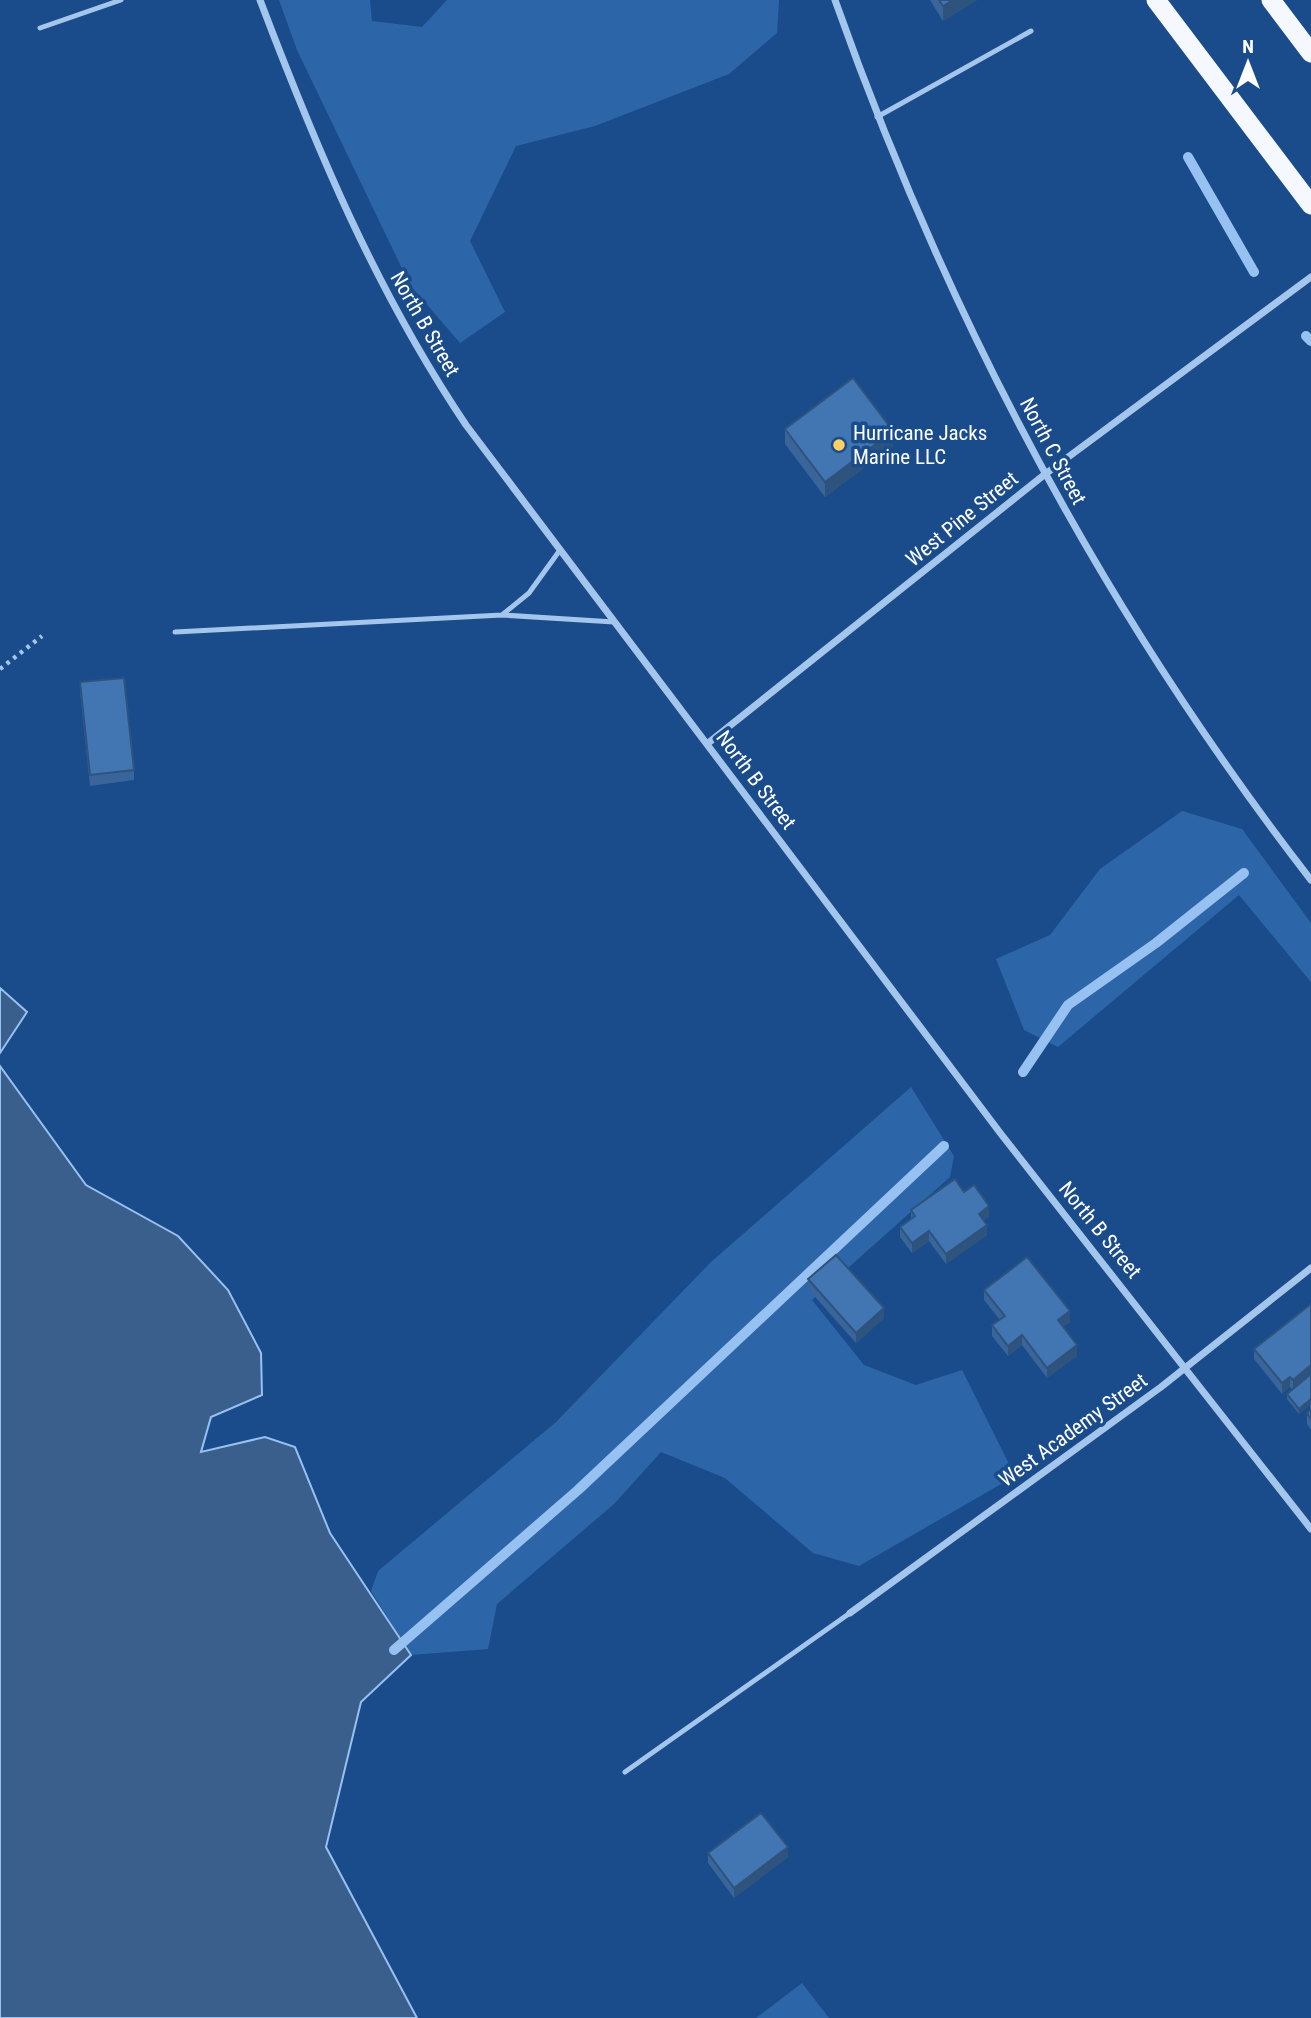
<svg xmlns="http://www.w3.org/2000/svg" width="1311" height="2018" font-family="'Roboto Condensed',sans-serif">
	<rect width="100%" height="100%" fill="#1a4c8b"/>
	<path fill="#2c66a9" d="M279,0H370L372,21L422,27L447,0H779L777,33L729,74L595,126L516,146L470,241L505,312L460,343L410,285L297,50Z
		M1182,811L1242,829L1311,923V982L1239,895L1058,1047L1024,1030L996,959L1050,935L1100,869Z
		M911,1087L954,1156L950,1177L812,1300L864,1365L916,1385L962,1370L1015,1476L859,1566L813,1553L725,1478L661,1452L614,1504L497,1604L488,1649L411,1655L371,1591L378,1571L556,1422L711,1262Z
		M802,1983L829,2018H756Z"/>
	<path fill="#3a5f8d" stroke="#97c1f0" stroke-width="2" d="M0,988L27,1012L0,1053Z
		M0,1066L86,1185L178,1236L228,1290L261,1353L262,1395L211,1417L201,1452L265,1437L295,1447L330,1533L411,1655L361,1702L326,1847L417,2018H0Z"/>
	<g fill="none" stroke-linecap="round" stroke-linejoin="round">
		<path stroke="#97c1f0" stroke-width="10" d="M1188,157L1254,272
			M1306,336L1311,341
			M1023,1072L1068,1005L1156,943L1244,873
			M394,1650L578,1490L944,1146"/>
		<path stroke="#a4c6ed" stroke-width="4.5" stroke-dasharray="3.5 5" stroke-linecap="butt" d="M0,669L42,636"/>
		<path stroke="#a4c6ed" stroke-width="5" d="M40,28L121,0
			M877,117L1031,31
			M560,550L529,593L502,615L614,622
			M175,632L502,615
			M625,1772L850,1613"/>
		<path stroke="#a4c6ed" stroke-width="7" d="M260,0C317,150 376,291 466,425L1001,1134L1311,1529
			M835,0C947,317 1105,614 1311,880
			M707,744L1044,475L1311,277
			M850,1613L1161,1387L1311,1268"/>
		<path stroke="#f5f9ff" stroke-width="19" d="M1156,0L1311,205
			M1271,0L1311,53"/>
	</g>
	<path fill="#39659a" d="M930,0H977L943,21Z
		M785,429L893,446L825,497L785,444Z
		M80,682L134,770V780L90,786L80,692Z
		M964,1192L989,1216L983,1221L987,1235L946,1264L929,1241L912,1253L900,1237V1227L911,1219V1210Z
		M808,1279L884,1318L856,1343L808,1289Z
		M984,1290L1070,1322L1063,1327L1077,1356L1047,1378L1022,1345L1008,1356L992,1336V1325L1000,1320L984,1300Z
		M1311,1304V1430L1307,1424V1413L1310,1411V1405L1299,1414L1287,1399V1394L1292,1389L1290,1387L1282,1394L1254,1359V1349Z
		M708,1853L788,1857L734,1898L708,1863Z"/>
	<path fill="#2e537d" d="M953,0H977L943,21V6Z
		M893,431V446L825,497V482Z
		M989,1206V1216L979,1224V1214Z
		M987,1225V1235L946,1264V1254Z
		M929,1231V1241L912,1253V1243Z
		M884,1308V1318L856,1343V1333Z
		M1070,1311V1322L1058,1331V1320Z
		M1022,1335V1345L1008,1356V1346Z
		M1077,1345V1356L1047,1378V1368Z
		M1311,1365V1376L1293,1390V1380Z
		M1290,1377V1387L1282,1394V1383Z
		M1311,1399V1404L1310,1403V1405L1299,1414V1409Z
		M788,1847V1857L734,1898V1888Z"/>
	<path fill="#4276b3" stroke="#2e537d" stroke-width="2" d="M939,0H953L943,6Z
		M853,378L893,431L825,482L785,429Z
		M124,678L134,770L90,775L80,682Z
		M955,1179L964,1192L974,1185L989,1206L979,1214L987,1225L946,1254L929,1231L912,1243L900,1227L915,1216L911,1210Z
		M836,1255L884,1308L856,1333L808,1279Z
		M1027,1257L1070,1311L1058,1320L1077,1345L1047,1368L1022,1335L1008,1346L992,1325L1005,1316L984,1290Z
		M1311,1304V1365L1293,1380L1290,1377L1282,1383L1254,1349Z
		M1311,1374V1399L1299,1409L1287,1394Z
		M1311,1410V1419L1307,1413Z
		M761,1813L788,1847L734,1888L708,1853Z"/>
	<circle fill="#ffd061" stroke="#1a4c8b" stroke-width="2.5" cx="839" cy="445" r="7"/>
	<g text-anchor="middle" dominant-baseline="central" stroke-width="7" stroke-linejoin="round" paint-order="stroke">
		<g font-size="21" fill="#fff" stroke="#1a4c8b">
			<text transform="translate(425 324) rotate(60)">North B Street</text>
			<text transform="translate(1053 451) rotate(62)">North C Street</text>
			<text transform="translate(962 519) rotate(-39)">West Pine Street</text>
			<text transform="translate(756 780) rotate(53)">North B Street</text>
			<text transform="translate(1100 1230) rotate(51)">North B Street</text>
			<text transform="translate(1073 1430) rotate(-36)">West Academy Street</text>
		</g>
		<g font-size="21" fill="#fff" stroke="#1a4c8b" text-anchor="start">
			<text x="853" y="433">Hurricane Jacks<tspan x="853" dy="24">Marine LLC</tspan></text>
		</g>
	</g>
	<g transform="translate(1248 63)" stroke="#1a4c8b" stroke-width="5" paint-order="stroke">
	<path d="M0-5L12 26L0 18L-12 26Z" fill="#ffffff"/>
	<text y="-10" font-size="19" font-weight="bold" text-anchor="middle" fill="#ffffff">N</text>
	</g>
</svg>
